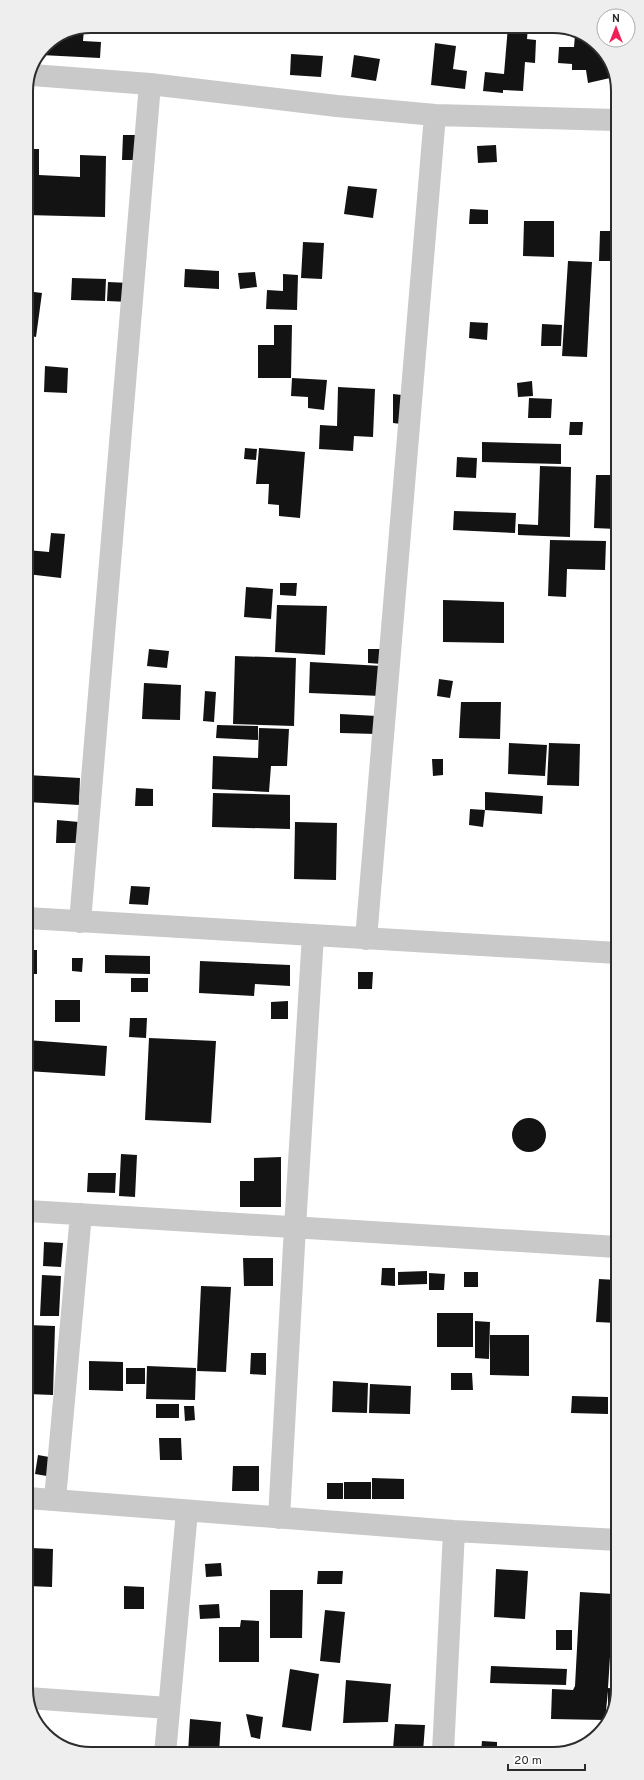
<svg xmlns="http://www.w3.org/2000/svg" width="644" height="1780" font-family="Overpass,sans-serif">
	<rect width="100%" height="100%" fill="#fff"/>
	<path fill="#131313" d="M508,26H528L527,39L536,40L535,63L525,62L523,91L503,90V93L483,91L485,72L504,74Z
		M84,29L83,41L101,42L100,58L41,55L45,45Z
		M575,35H578L596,42L605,57L610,78L588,83L586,70H572V64L558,63L559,47H574Z
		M435,43L456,46L453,69L467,71L465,89L431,85Z
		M291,54L323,56L321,77L290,75Z
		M354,55L380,59L376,81L351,77Z
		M123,135H139L138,160H122Z
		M496,145L497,162L478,163L477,146Z
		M26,149H39V175L80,177V155L106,156L105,217L26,215Z
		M348,186L377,189L373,218L344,214Z
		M470,209L488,210V224H469Z
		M524,221H554V257L523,256Z
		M600,231H616V261H599Z
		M303,242L324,243L322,279L301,278Z
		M568,261L592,262L587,357L562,356Z
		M185,269L219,271V289L184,287Z
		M255,272L257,287L240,289L238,273Z
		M283,274L298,275L297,310L266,309L267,290L283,291Z
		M72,278L106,279L105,301L71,300Z
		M108,282L129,283V302L107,301Z
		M26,291L42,293L36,337L26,335Z
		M470,322L488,323L487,340L469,338Z
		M542,324L562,325L561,346H541Z
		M274,325H292L291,378H258V345H274Z
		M45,366L68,368L67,393L44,392Z
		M292,378L327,380L324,410L308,408V397L291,396Z
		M532,381L533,396L518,397L517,383Z
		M338,387L375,389L373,437L354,436L353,451L319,449L320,425L337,426Z
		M393,394L402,395L401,424L393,423Z
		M529,398L552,399L551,418H528Z
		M570,422H583L582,435H569Z
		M482,442L561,444V464L482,462Z
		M245,448L257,449L256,460L244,459Z
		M259,448L305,452L300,518L279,516V505L268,504L269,484H256Z
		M457,457L477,458L476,478L456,477Z
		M540,466L571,467L570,537L518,535V524L538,525Z
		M596,475H616V529L594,528Z
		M454,511L516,513L515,533L453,530Z
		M51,533L65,534L61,578L27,574V550L49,552Z
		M550,540L606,541L605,570L567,569L566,597L548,596Z
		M280,583H297L296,596L280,595Z
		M246,587L273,589L271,619L244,617Z
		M443,600L504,602V643L443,642Z
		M277,605L327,606L325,655L275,652Z
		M149,649L169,651L167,668L147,666Z
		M368,649H382V664L368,663Z
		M235,656L296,658L294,726L233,724Z
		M310,662L382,666L381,696L309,693Z
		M439,679L453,681L450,698L437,696Z
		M144,683L181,685L180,720L142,719Z
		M205,691L216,692L214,722L203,721Z
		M461,702H501L500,739L459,738Z
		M340,714L377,716L376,734L340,733Z
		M217,725L258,726V740L216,738Z
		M259,728L289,729L287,766H271L269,792L212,789L213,756L258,758Z
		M509,743L547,745L545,776L508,774Z
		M549,743L580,744L579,786L547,785Z
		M432,759H443V775L433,776Z
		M27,775L80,778L79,805L27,802Z
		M136,788L153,789V806H135Z
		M485,792L543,796L542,814L485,810Z
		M213,793L290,795V829L212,827Z
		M470,809L485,810L483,827L469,825Z
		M57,820L79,822L78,843H56Z
		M295,822L337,823L336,880L294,879Z
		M131,886L150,887L148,905L129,904Z
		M27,950H37V974H27Z
		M105,955L150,956V974L105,973Z
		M72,958H83L82,972L72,971Z
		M200,961L290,965V986L255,984L254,996L199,993Z
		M358,972H373L372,989H358Z
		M131,978H148V992H131Z
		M55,1000H80V1022H55Z
		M288,1001V1019H271V1002Z
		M130,1018H147L146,1038L129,1037Z
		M149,1038L216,1041L211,1123L145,1120Z
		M27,1040L107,1046L105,1076L27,1071Z
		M512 1135a17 17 0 1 1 34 0a17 17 0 1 1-34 0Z
		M121,1154L137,1155L135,1197L119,1196Z
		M281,1157V1207H240V1181H254V1158Z
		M88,1173H116L115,1193L87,1192Z
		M44,1242L63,1243L61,1267L43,1266Z
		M243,1258H273V1286H244Z
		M382,1268H395V1286L381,1285Z
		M427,1271V1284L398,1285V1272Z
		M464,1272H478V1287H464Z
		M429,1273L445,1274L444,1290H429Z
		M42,1275L61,1276L59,1316H40Z
		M599,1279L617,1280V1323L596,1322Z
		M201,1286L231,1287L226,1372L197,1371Z
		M437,1313H473V1347H437Z
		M475,1321L490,1322L489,1359L475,1358Z
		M28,1325L55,1326L53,1395L28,1394Z
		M490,1335H529V1376L490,1375Z
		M251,1353H266V1375L250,1374Z
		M89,1361L123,1362V1391L89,1390Z
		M147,1366L196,1368L195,1400L146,1399Z
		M126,1368H145V1384H126Z
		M451,1373H472L473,1390H451Z
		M613,1378H618V1397H612Z
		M333,1381L368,1383L367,1413L332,1412Z
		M370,1384L411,1386L410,1414L369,1413Z
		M572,1396L608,1397V1414L571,1413Z
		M156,1404H179V1418H156Z
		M184,1406H194L195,1420L185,1421Z
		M159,1438H181L182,1460H160Z
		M38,1455L49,1457L47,1476L35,1474Z
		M233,1466H259V1491H232Z
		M372,1478L404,1479V1499H372Z
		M344,1482H371V1499H344Z
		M327,1483H343V1499H327Z
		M31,1548L53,1549L52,1587L29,1586Z
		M221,1563L222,1576L206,1577L205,1564Z
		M496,1569L528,1571L525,1619L494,1617Z
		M318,1571H343L342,1584H317Z
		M124,1586L144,1587V1609H124Z
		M270,1590H303L302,1638H270Z
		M580,1592L614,1594L608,1688L618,1689L608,1719V1691L605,1720L551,1719L552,1689L573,1690L575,1686Z
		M219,1604L220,1618L200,1619L199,1605Z
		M325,1610L345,1612L340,1663L320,1661Z
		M241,1620L259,1621V1662H219V1627H240Z
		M556,1630H572V1650H556Z
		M491,1666L567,1669L566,1685L490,1683Z
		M290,1669L319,1674L311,1731L282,1727Z
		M346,1680L391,1684L388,1722L343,1723Z
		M246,1714L263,1717L260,1739L251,1737Z
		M190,1719L221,1722L219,1753H188Z
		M395,1724L425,1725L423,1752H403V1749H393Z
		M482,1741L497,1742V1752H481Z
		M558,1746L578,1747L570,1752H558Z"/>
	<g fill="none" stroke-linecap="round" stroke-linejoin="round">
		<path stroke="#c9c9c9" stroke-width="22" d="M32,75L150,84L337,106L435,115L616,120
			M27,918L617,953
			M80,922L150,84
			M366,939L435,115
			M28,1211L617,1247
			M28,1498L454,1531L618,1540
			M55,1499L81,1214
			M279,1518L295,1227L313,935
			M28,1698L168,1708
			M443,1752L454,1531
			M165,1754L187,1511"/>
	</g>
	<path d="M0 0H644V1780H0ZM91 33H553A58 58 0 0 1 611 91V1689A58 58 0 0 1 553 1747H91A58 58 0 0 1 33 1689V91A58 58 0 0 1 91 33Z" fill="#eee" fill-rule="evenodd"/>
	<path fill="none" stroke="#2c2c2c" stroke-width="2" d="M91 33H553A58 58 0 0 1 611 91V1689A58 58 0 0 1 553 1747H91A58 58 0 0 1 33 1689V91A58 58 0 0 1 91 33Z"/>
	<g transform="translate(616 28)"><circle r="19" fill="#ffffff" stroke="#ababab"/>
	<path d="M0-3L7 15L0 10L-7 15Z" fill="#f02056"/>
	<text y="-6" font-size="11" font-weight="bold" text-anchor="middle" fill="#2c2c2c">N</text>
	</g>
	<path d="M508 1764v6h77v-6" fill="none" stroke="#2c2c2c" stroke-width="2"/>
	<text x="514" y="1764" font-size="12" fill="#2c2c2c" stroke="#ffffff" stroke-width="3" paint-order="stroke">20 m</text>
</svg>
